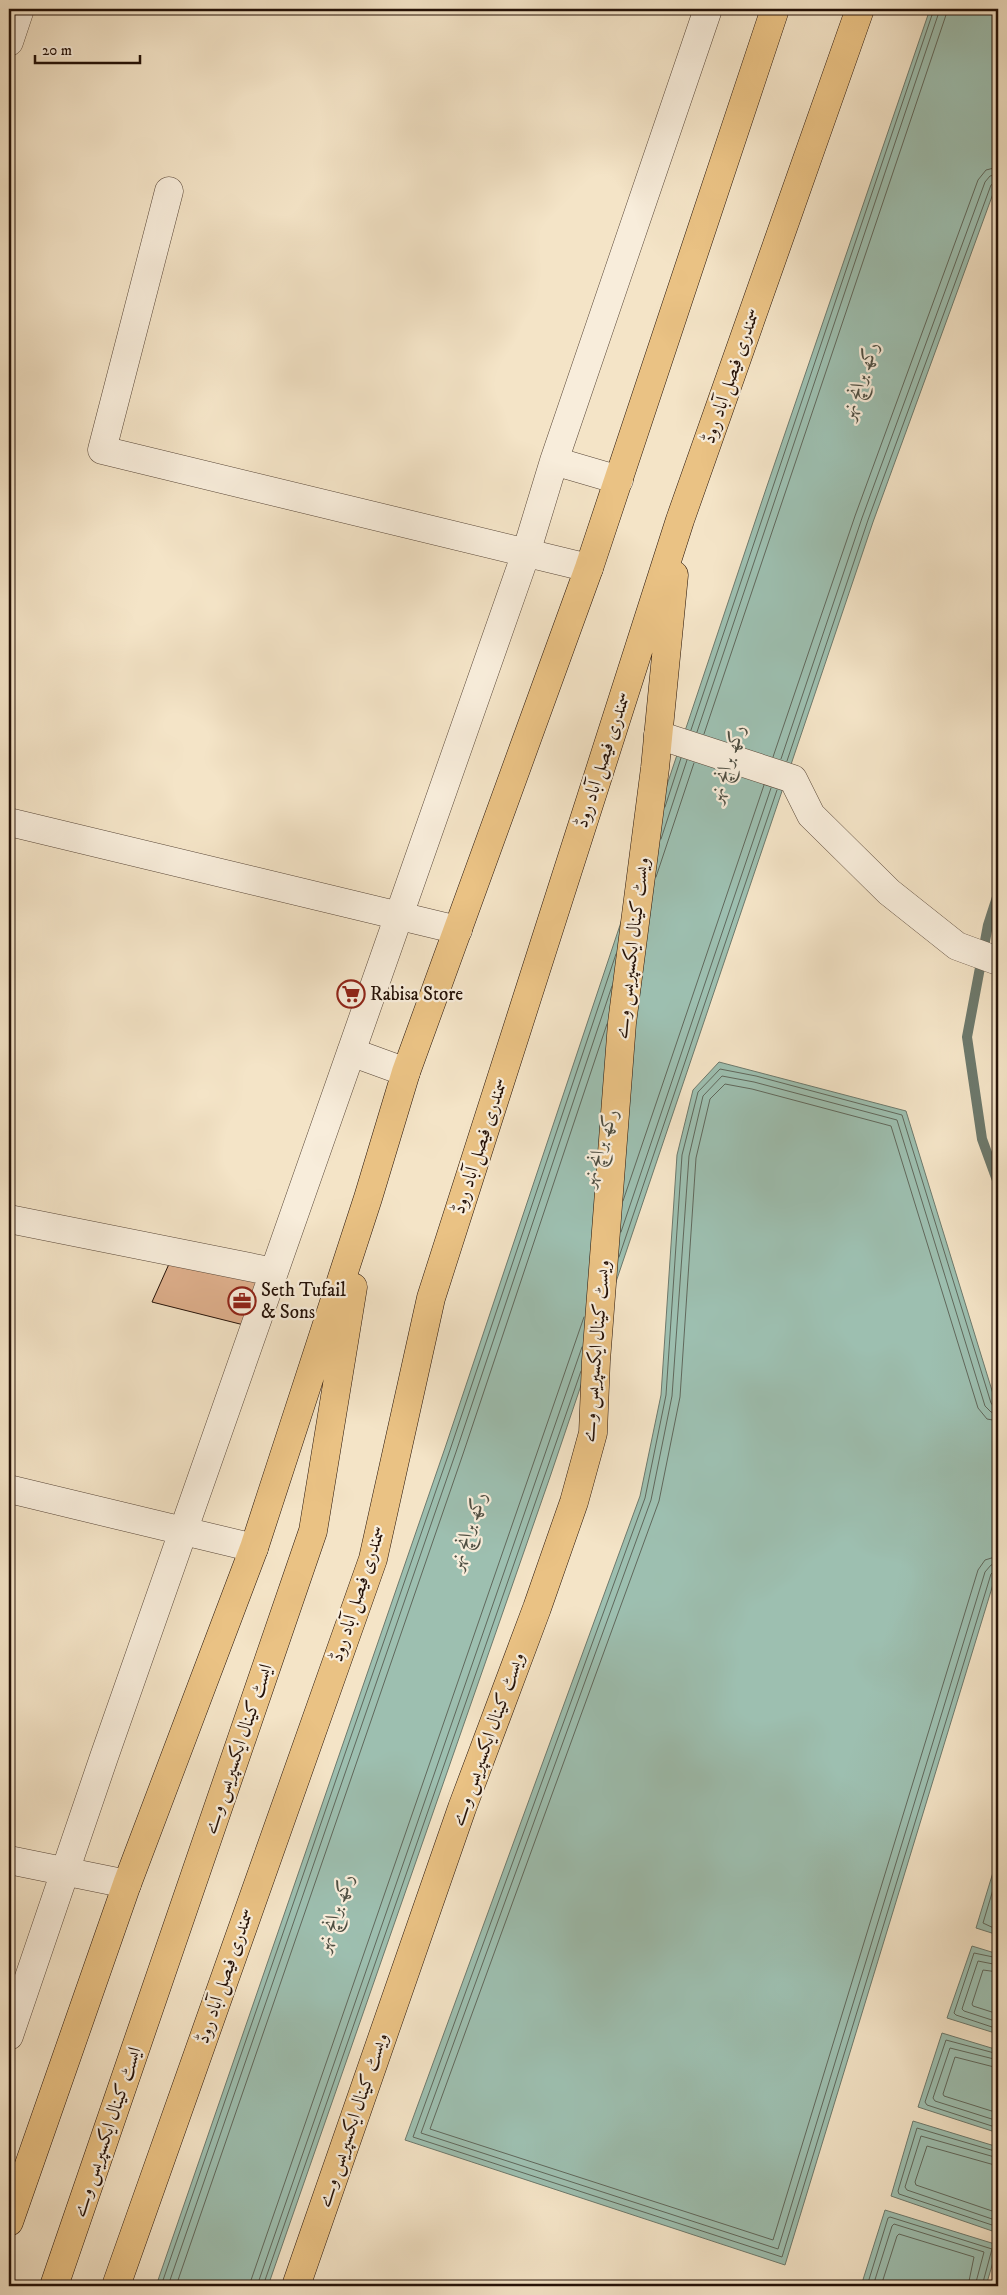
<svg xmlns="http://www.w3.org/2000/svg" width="1007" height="2295" font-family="'IM FELL DW Pica',Amiri,serif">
	<rect width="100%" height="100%" fill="#f4e4c7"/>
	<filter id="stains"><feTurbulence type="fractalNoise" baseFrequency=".004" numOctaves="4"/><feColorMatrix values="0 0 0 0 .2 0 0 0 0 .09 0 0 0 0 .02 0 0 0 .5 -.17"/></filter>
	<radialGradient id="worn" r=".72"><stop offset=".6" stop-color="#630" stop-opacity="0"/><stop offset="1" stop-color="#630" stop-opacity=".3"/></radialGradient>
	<path fill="#9dbfb0" stroke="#6d796c" d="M930,9H998V180L873,522L550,1477L268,2286H156L445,1448L766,489Z
		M719,1062L906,1111L998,1410V1568L785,2265L405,2140L640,1496L661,1395L677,1155L693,1090Z
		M998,1856V1935L976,1928Z
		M972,1946L998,1954V2034L947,2018Z
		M942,2033L998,2050V2133L918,2107Z
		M913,2121L998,2147V2233L891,2196Z
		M885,2210L998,2245L986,2286H861Z"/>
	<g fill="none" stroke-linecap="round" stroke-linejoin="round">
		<path stroke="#60685c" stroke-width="1" d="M691,730L934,9
			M697,732L940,9
			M704,734L948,9
			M773,757L855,516L978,180L986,170L998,167
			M781,759L862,518L985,182L990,176L998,174
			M787,761L868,520L991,185L998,181
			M665,807L681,758
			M661,839L687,760
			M656,877L694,763
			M623,1201L764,785
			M621,1232L771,788
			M619,1257L777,790
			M998,1407H994L991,1403L902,1115L756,1076L720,1069L698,1092L682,1155L666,1395L645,1498L413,2137L782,2257L991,1574L994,1571L998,1570
			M998,1414L991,1412L985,1406L897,1120L754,1082L722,1076L703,1096L689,1156L672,1396L651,1500L421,2133L778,2249L985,1572L991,1565L998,1563
			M998,1421L987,1419L978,1408L891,1126L752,1089L725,1084L710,1099L696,1158L680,1397L659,1501L430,2129L773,2240L978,1570L985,1560L998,1556
			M998,1873L983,1923L998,1930
			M998,1958L974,1953L954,2013L956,2015L998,2029
			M998,1965L978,1961L962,2009L964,2011L998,2022
			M998,1972L983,1970L972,2004L973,2006L998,2014
			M998,2054L946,2040L925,2102L927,2105L998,2128
			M998,2060L950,2048L933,2098L935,2101L998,2121
			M998,2068L955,2057L943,2094L944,2096L998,2113
			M998,2152L917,2128L898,2191L899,2194L998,2227
			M998,2158L921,2136L905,2187L907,2190L998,2221
			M998,2166L927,2146L915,2182L916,2185L998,2213
			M161,2286L450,1450L616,954
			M168,2286L456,1452L612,986
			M176,2286L463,1454L607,1024
			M249,2286L584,1317
			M257,2286L582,1347
			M263,2286L581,1371
			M867,2286L888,2218L890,2217L992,2249L982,2286
			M873,2286L892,2226L894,2224L984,2252L975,2286
			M881,2286L897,2236L899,2234L974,2257L968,2286"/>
		<path stroke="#6d796c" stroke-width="10" d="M998,894L988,925L967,1037L982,1139L998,1183"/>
	</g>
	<path fill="#deaf8c" stroke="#241107" d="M173,1255L269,1277L252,1327L152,1302Z"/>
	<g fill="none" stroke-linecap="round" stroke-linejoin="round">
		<g stroke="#584637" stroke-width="29">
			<path id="minor" d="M9,42L20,9
				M169,191L102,450L589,568
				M554,461L619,480
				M658,735L793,779L811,815L889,892L957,946L998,961
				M9,822L458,930
				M351,1052L406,1072
				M9,1219L274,1272
				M9,1489L254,1548
				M9,2036L104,1757L526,553L554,461L708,9"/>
		</g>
		<g stroke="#584637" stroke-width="29">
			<path id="tertiary" d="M9,1860L127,1884"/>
		</g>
		<g stroke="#241107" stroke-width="29">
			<path id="primary" d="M9,2222L127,1884L254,1548L368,1198L406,1072L589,568L775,9
				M54,2286L313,1531L353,1287
				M116,2286L373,1559L431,1298L680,520L860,9
				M296,2286L462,1808L537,1608L574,1502L593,1433L596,1361L622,1023L655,768L674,575"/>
		</g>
		<use href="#minor" stroke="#f8eddb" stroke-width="28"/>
		<use href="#tertiary" stroke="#f8eddb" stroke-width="28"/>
		<use href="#primary" stroke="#eac284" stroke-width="28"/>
	</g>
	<defs>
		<g id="supermarket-ring" transform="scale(1.4375)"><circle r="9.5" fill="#f8eddb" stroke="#8f2418" stroke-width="1.5"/><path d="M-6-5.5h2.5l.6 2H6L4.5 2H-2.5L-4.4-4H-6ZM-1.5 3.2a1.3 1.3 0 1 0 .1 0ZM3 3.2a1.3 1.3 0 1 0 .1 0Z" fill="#8f2418"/></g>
		<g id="office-ring" transform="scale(1.4375)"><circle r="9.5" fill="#f8eddb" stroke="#8f2418" stroke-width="1.5"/><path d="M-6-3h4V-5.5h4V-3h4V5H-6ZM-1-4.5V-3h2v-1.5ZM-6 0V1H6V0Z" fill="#8f2418"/></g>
	</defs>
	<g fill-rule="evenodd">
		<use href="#supermarket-ring" x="351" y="994"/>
		<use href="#office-ring" x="242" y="1301"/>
	</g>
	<g text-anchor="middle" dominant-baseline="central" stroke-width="4.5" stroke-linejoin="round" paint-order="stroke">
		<g font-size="19" fill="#241107" stroke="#f8eddb">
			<text transform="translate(731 376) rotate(-71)">سمندری فیصل آباد روڈ</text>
			<text transform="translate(603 760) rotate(-72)">سمندری فیصل آباد روڈ</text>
			<text transform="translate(632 948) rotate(-83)">ویسٹ کینال ایکسپریس وے</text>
			<text transform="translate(480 1146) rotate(-72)">سمندری فیصل آباد روڈ</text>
			<text transform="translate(596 1351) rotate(-85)">ویسٹ کینال ایکسپریس وے</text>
			<text transform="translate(358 1594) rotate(-72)">سمندری فیصل آباد روڈ</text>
			<text transform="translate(488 1739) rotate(-70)">ویسٹ کینال ایکسپریس وے</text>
			<text transform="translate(238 1749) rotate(-71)">ایسٹ کینال ایکسپریس وے</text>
			<text transform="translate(225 1976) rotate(-71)">سمندری فیصل آباد روڈ</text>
			<text transform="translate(353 2120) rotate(-71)">ویسٹ کینال ایکسپریس وے</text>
			<text transform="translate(107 2132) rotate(-71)">ایسٹ کینال ایکسپریس وے</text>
		</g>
		<g font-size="19" fill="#241107" stroke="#f8eddb" text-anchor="start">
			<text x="370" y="994">Rabisa Store</text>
			<text x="261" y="1290">Seth Tufail<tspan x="261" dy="22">&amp; Sons</tspan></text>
		</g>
		<g font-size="20" font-style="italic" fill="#4e4e42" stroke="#f8eddb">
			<text transform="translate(860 381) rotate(-71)">رکھ برانچ نہر</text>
			<text transform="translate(727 764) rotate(-72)">رکھ برانچ نہر</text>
			<text transform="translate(600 1148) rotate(-72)">رکھ برانچ نہر</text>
			<text transform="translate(468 1531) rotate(-71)">رکھ برانچ نہر</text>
			<text transform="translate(335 1913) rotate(-71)">رکھ برانچ نہر</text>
		</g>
	</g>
	<rect width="1007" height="2295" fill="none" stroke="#f4e4c7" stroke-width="30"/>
	<rect x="10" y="10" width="987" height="2275" fill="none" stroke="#241107" stroke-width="2.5"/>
	<rect x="15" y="15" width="977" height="2265" fill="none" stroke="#241107"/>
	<path d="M35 55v8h105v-8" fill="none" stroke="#241107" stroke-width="2.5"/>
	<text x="42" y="55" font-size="15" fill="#241107" stroke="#f8eddb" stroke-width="4" paint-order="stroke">20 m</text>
	<rect width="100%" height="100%" filter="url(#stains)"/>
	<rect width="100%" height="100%" fill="url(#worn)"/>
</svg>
